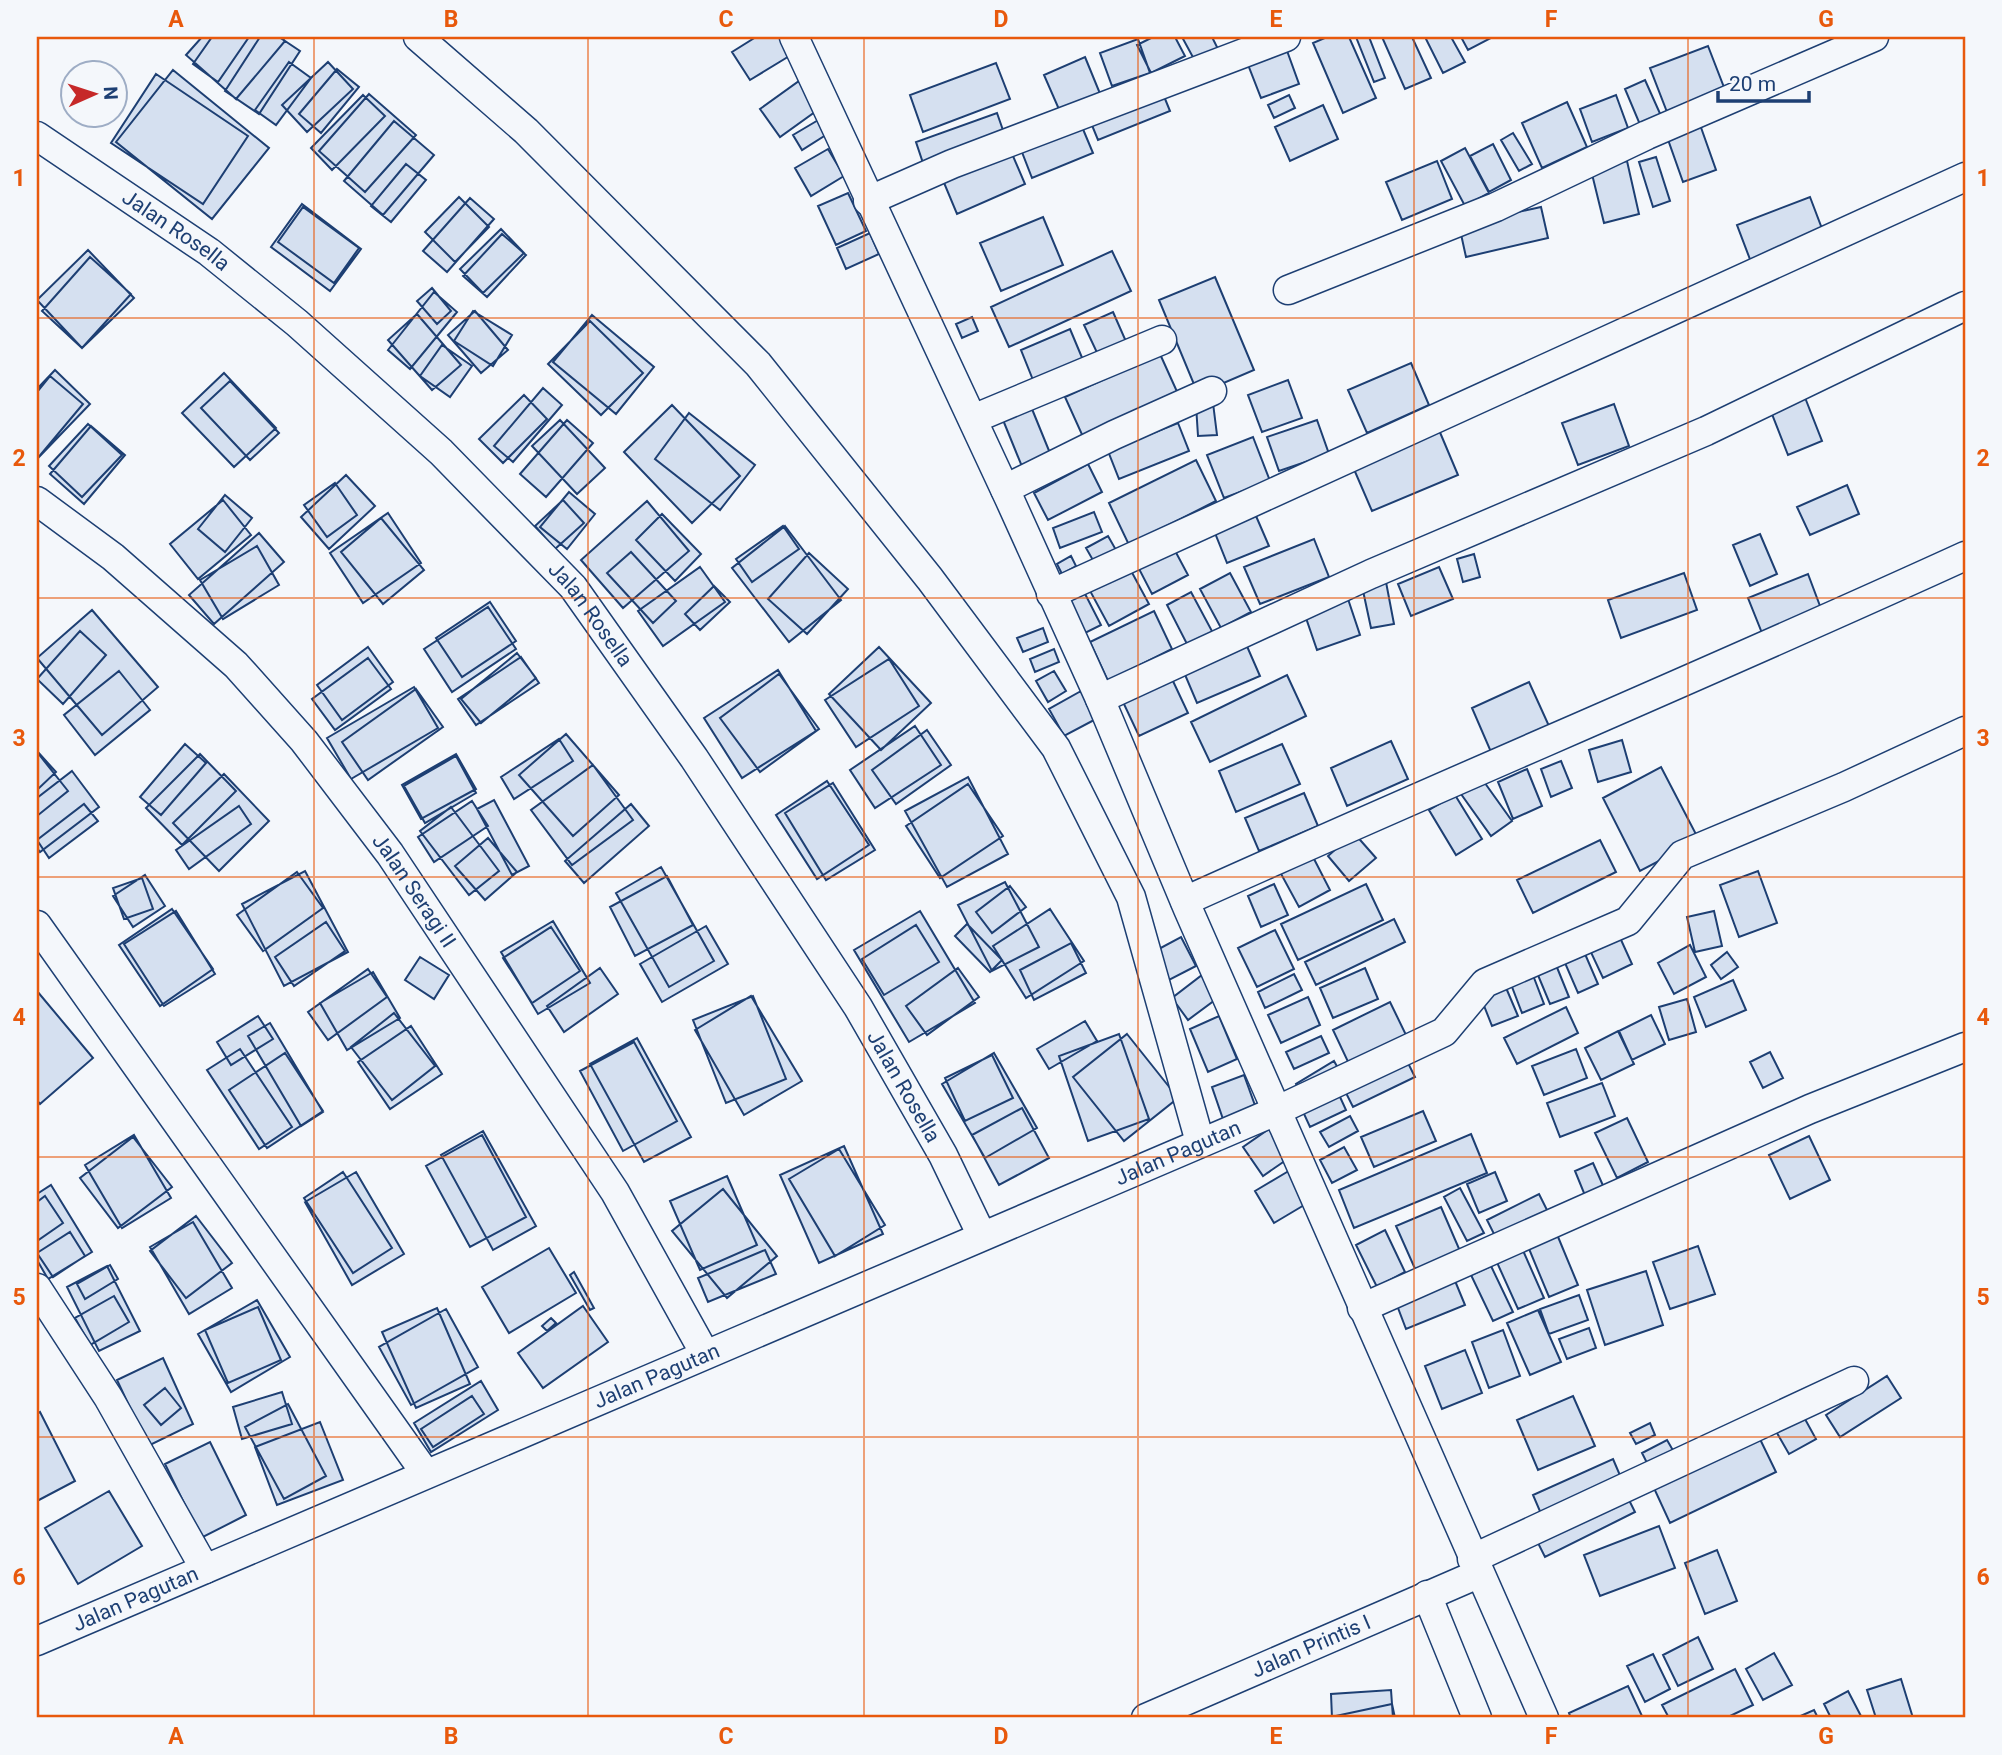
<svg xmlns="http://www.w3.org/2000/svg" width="2002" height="1755" font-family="Roboto,sans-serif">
	<rect width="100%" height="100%" fill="#f4f7fb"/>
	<path fill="#d5e0f0" stroke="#1d3f73" stroke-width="2" d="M202,37H281L285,41L236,99L186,55Z
		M212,37H249L218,82L193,64Z
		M260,37H279L300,51L259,114L225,91Z
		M756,37H780L791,55L750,80L732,52Z
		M1153,37H1175L1185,56L1151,73L1137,45Z
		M1182,37H1212L1218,49L1195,61Z
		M1327,37H1349L1376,98L1343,113L1313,43Z
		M1356,37H1369L1385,78L1374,82Z
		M1382,37H1412L1431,78L1405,89Z
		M1425,37H1451L1465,62L1443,73Z
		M1461,37H1491V38L1468,50Z
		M1138,39L1150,73L1112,86L1100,53Z
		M1708,46L1725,90L1667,112L1650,68Z
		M1286,48L1299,84L1261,98L1247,62Z
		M1085,57L1101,96L1061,114L1044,75Z
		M289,62L311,78L276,125L255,110Z
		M328,62L353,89L307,132L282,105Z
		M996,63L1010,99L923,132L910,95Z
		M337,69L359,87L321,133L299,114Z
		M173,70L269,148L212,219L116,142Z
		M156,74L248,136L203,204L111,143Z
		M1645,80L1662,118L1641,127L1625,89Z
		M799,81L819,109L780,137L760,109Z
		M1161,89L1170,111L1098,140L1089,118Z
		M369,94L416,135L365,192L319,151Z
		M363,95L385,116L332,170L311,148Z
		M1289,95L1295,108L1274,118L1268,105Z
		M1616,95L1628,128L1592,142L1580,109Z
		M1567,102L1587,147L1542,168L1522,123Z
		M1323,105L1338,139L1290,161L1275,127Z
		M997,113L1005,136L924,166L916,142Z
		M820,119L829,133L802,150L793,135Z
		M1698,119L1716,170L1683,182L1665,131Z
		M394,121L434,155L383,215L344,181Z
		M1080,122L1093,153L1032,178L1020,147Z
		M1513,133L1532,164L1519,171L1501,140Z
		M1493,144L1511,180L1489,192L1470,156Z
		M1465,148L1489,193L1465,206L1441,161Z
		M828,149L844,176L811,196L795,168Z
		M1010,149L1025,184L957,214L942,178Z
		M1656,157L1670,201L1653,207L1639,162Z
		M1437,161L1452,199L1402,220L1386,182Z
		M1627,161L1639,214L1604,223L1591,170Z
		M406,164L426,180L391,222L371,206Z
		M848,193L866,231L836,245L818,206Z
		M459,197L489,227L455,262L425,232Z
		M1810,197L1824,234L1751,262L1737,225Z
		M470,198L494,219L447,272L423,251Z
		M302,204L361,249L330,291L271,247Z
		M303,207L359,248L334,283L278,242Z
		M1541,207L1548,238L1466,257L1459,225Z
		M1043,217L1063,265L1001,291L980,243Z
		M501,229L524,253L483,293L460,269Z
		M870,233L879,254L846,269L837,248Z
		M502,234L526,255L487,297L463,276Z
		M88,250L134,298L82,348L37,300Z
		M1112,251L1131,291L1009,347L991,307Z
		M90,257L131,294L82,348L42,311Z
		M1215,277L1254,370L1198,394L1159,300Z
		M432,288L451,311L437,324L417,301Z
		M434,292L457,312L410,369L388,350Z
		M473,311L512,335L493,366L454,341Z
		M475,311L508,350L481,373L448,335Z
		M1113,312L1128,346L1100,359L1084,325Z
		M417,314L461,365L432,390L388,340Z
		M592,315L654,367L616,414L553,362Z
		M972,317L978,331L962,338L956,324Z
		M590,321L643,373L601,415L548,364Z
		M1070,329L1083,360L1033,380L1021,350Z
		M442,345L472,366L450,397L420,376Z
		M1160,354L1179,396L1084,439L1065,397Z
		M1411,363L1429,405L1367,433L1348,390Z
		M55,370L90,404L38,458L37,389Z
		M224,373L276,428L234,467L182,413Z
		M50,376L83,404L37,459V392Z
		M1288,380L1302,418L1262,432L1248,395Z
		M230,381L279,433L250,460L201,408Z
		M543,388L562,405L513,462L494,446Z
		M524,395L547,419L503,463L479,439Z
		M1804,395L1822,441L1788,455L1770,409Z
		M1213,403L1217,435L1198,436L1196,405Z
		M1614,404L1629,446L1578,465L1562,423Z
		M672,405L740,476L692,523L624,452Z
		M1032,409L1052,458L1023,469L1003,420Z
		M689,413L755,465L720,510L655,459Z
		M560,420L605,468L577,494L532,446Z
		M567,420L593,443L546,497L520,474Z
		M1317,420L1329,454L1279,471L1267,437Z
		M1178,423L1189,451L1119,479L1108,451Z
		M88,424L122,455L82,497L49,466Z
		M91,426L125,455L84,504L50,474Z
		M1439,430L1458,475L1372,511L1353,467Z
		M1253,437L1270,481L1224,498L1207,455Z
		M1196,460L1216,501L1129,545L1109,503Z
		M1088,464L1102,492L1048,520L1034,493Z
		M346,475L375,506L329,549L301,517Z
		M335,483L357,515L327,537L304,505Z
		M1847,485L1859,514L1810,535L1797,507Z
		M569,492L595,514L567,549L540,527Z
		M225,495L252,518L225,552L198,529Z
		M223,500L251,535L198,579L170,544Z
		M563,500L584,523L555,549L535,526Z
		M647,501L689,551L623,608L581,560Z
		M1094,512L1102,532L1060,548L1053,528Z
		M388,513L421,563L363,603L330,553Z
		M662,514L701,554L675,581L636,540Z
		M1256,516L1269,546L1227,563L1215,533Z
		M381,518L424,570L383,604L341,552Z
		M783,526L799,549L752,582L736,559Z
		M785,526L841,600L789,642L732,568Z
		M259,533L284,562L214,624L189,595Z
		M1760,534L1777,574L1750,586L1733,545Z
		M1108,536L1116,550L1094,562L1086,548Z
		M1314,539L1329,577L1260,604L1244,567Z
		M1172,545L1188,575L1152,594L1137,565Z
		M257,546L279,585L223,619L200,580Z
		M631,552L676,601L653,623L607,573Z
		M809,553L848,589L807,634L768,599Z
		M1474,554L1480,577L1463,582L1457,559Z
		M1071,556L1076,566L1062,574L1057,564Z
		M700,567L725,602L663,646L638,611Z
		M1129,567L1149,604L1109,626L1089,589Z
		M1439,567L1453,599L1411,616L1398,584Z
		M1230,573L1251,612L1221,628L1200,589Z
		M1684,573L1697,610L1621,638L1608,600Z
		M1808,574L1823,614L1764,638L1748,598Z
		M1386,582L1394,624L1371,628L1362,586Z
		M714,586L730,602L700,630L685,614Z
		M1081,586L1101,625L1083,634L1064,594Z
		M1191,592L1213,633L1188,646L1167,605Z
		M1348,599L1360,635L1317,650L1305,615Z
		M490,602L516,641L462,677L436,638Z
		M488,607L516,649L452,692L424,649Z
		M92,610L158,687L102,735L37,658Z
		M1154,611L1172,649L1108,681L1090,642Z
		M1043,628L1048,642L1023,652L1017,638Z
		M80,631L106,655L63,704L37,679Z
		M1246,644L1260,676L1197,703L1183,670Z
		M368,647L393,682L342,720L317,685Z
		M879,647L931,703L881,750L829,694Z
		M1054,649L1059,662L1035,672L1030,659Z
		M517,653L536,678L481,723L461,699Z
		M521,657L539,683L476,725L458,699Z
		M368,658L391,689L335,730L312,699Z
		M889,659L919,706L856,747L825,700Z
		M778,670L816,731L742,778L704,718Z
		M119,671L150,710L95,755L64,715Z
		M1054,671L1066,691L1048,702L1036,681Z
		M779,674L819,729L760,772L720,718Z
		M1287,675L1306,716L1210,762L1191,722Z
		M1172,679L1188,713L1139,736L1123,702Z
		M1529,682L1549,726L1491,752L1472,708Z
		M414,687L438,728L351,779L327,738Z
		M416,689L443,727L368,780L342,742Z
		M1081,691L1096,719L1064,736L1049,709Z
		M915,726L941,765L875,808L850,770Z
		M927,730L951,765L896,804L872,770Z
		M566,734L619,795L573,836L519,775Z
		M559,739L573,761L514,799L501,777Z
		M1622,740L1631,772L1598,782L1589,750Z
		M1391,741L1408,779L1347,806L1331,768Z
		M185,744L206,763L161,815L140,797Z
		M1282,744L1300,784L1236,812L1219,771Z
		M37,751L56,772L37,790Z
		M37,752L68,791L37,816Z
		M200,754L236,791L182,845L146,808Z
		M456,754L476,789L421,819L402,785Z
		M456,756L476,793L425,823L404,786Z
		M1561,761L1572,788L1551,797L1541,769Z
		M593,765L633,820L572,865L531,810Z
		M1661,767L1699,840L1640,871L1603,798Z
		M1527,769L1542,806L1513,819L1498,782Z
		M72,771L99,807L40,852L37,848V798Z
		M224,774L269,821L219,871L173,823Z
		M968,777L1008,854L947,887L905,811Z
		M1482,779L1512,821L1491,836L1461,794Z
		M827,781L869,845L817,879L776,815Z
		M833,783L875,850L826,880L785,813Z
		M968,784L1003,836L940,878L906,826Z
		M1304,793L1318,826L1259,851L1245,818Z
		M1455,795L1482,839L1456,855L1429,810Z
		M494,800L529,866L512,875L477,809Z
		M472,801L488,826L434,862L418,837Z
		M84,804L98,821L49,858L37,840Z
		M631,804L649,826L584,883L565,861Z
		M239,806L251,824L189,869L176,850Z
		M451,807L499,871L469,895L420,831Z
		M1354,833L1376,858L1349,881L1328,856Z
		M488,838L517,872L485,900L455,866Z
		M1600,840L1616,872L1533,913L1517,880Z
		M1312,855L1330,890L1299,907L1280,872Z
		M661,867L714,961L669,987L616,893Z
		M305,871L348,952L284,986L242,904Z
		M1758,871L1777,923L1739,937L1720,885Z
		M297,872L323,908L263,951L237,915Z
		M145,875L165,906L133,927L113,896Z
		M667,876L693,925L635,956L610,907Z
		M142,878L153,909L124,919L113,888Z
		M1005,882L1039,947L992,971L958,905Z
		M1274,884L1288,915L1261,927L1248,896Z
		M1366,884L1383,920L1298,960L1281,924Z
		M1010,886L1026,907L992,933L976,912Z
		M172,909L213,969L160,1006L119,945Z
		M1050,909L1084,961L1026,998L993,946Z
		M176,911L215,974L164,1006L124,944Z
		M920,911L975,1003L909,1042L854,950Z
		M1714,911L1722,946L1695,952L1687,917Z
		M1394,919L1405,942L1316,985L1305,962Z
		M553,921L590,983L538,1014L501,952Z
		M326,922L345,951L294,986L275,957Z
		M967,924L1002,960L990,972L955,936Z
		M916,925L939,962L884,995L862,959Z
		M706,926L728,964L662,1002L640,964Z
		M551,927L580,971L532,1003L503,958Z
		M1275,930L1294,969L1257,987L1238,948Z
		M1617,931L1632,964L1603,978L1588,946Z
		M1181,937L1196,966L1169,980L1155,951Z
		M1071,943L1086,973L1034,1000L1020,970Z
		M1690,945L1706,977L1674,994L1658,963Z
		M1582,947L1598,984L1578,993L1562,956Z
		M1727,952L1738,967L1721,979L1711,965Z
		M420,957L449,975L434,999L405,980Z
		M1554,960L1569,997L1550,1004L1535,968Z
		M600,968L618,994L564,1032L547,1006Z
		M958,968L979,997L927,1035L906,1006Z
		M1365,968L1378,999L1333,1018L1320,988Z
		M368,969L387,997L328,1040L308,1012Z
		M1531,970L1544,1004L1522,1013L1509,979Z
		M373,972L400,1018L347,1050L320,1003Z
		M1294,974L1302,990L1265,1008L1258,992Z
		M1202,975L1219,997L1188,1020L1172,998Z
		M1733,980L1746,1010L1706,1027L1694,997Z
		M1504,983L1518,1016L1492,1026L1479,993Z
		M37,991L93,1058L40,1104L37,1100Z
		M751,996L802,1081L744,1115L695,1030Z
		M753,996L786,1079L726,1103L693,1020Z
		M1308,997L1320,1025L1281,1043L1268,1015Z
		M1687,999L1696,1032L1669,1040L1659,1007Z
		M1390,1002L1407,1037L1350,1066L1333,1030Z
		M1566,1007L1578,1033L1517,1064L1504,1038Z
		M394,1013L435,1066L392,1100L351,1047Z
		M1651,1015L1665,1044L1632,1060L1619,1031Z
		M258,1016L273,1039L231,1065L217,1042Z
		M1219,1016L1237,1059L1208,1072L1190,1029Z
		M1085,1021L1097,1041L1049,1069L1037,1049Z
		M270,1023L323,1112L301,1126L248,1036Z
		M411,1026L442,1074L390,1109L358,1062Z
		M1618,1031L1634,1064L1601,1080L1585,1048Z
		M1119,1034L1149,1119L1088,1141L1059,1056Z
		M1127,1034L1178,1098L1124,1141L1073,1077Z
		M1321,1036L1329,1053L1294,1069L1286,1052Z
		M637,1038L691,1137L644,1162L590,1064Z
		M634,1042L677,1121L623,1151L580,1071Z
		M240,1049L292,1127L259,1149L207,1070Z
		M1576,1049L1587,1078L1544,1095L1532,1066Z
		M1770,1052L1783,1078L1763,1088L1750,1062Z
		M285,1053L323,1111L267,1148L229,1090Z
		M994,1053L1037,1128L985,1158L942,1084Z
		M992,1055L1013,1098L965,1121L945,1078Z
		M1405,1057L1415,1077L1353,1107L1343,1087Z
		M1334,1061L1339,1070L1300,1093L1296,1084Z
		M1244,1075L1257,1111L1224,1122L1212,1087Z
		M1602,1083L1615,1116L1560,1137L1547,1103Z
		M1335,1086L1346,1110L1310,1127L1299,1103Z
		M1022,1108L1049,1158L999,1185L972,1135Z
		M1423,1111L1436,1141L1374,1167L1361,1137Z
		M1350,1116L1358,1131L1329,1147L1320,1132Z
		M1627,1118L1648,1162L1617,1178L1595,1133Z
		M1269,1129L1289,1158L1263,1176L1243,1147Z
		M483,1131L536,1226L493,1250L441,1155Z
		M1471,1134L1487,1173L1354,1228L1339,1190Z
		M134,1135L171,1198L122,1228L85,1165Z
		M482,1135L526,1217L470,1247L426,1166Z
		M1809,1136L1830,1180L1790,1199L1769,1155Z
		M133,1137L172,1187L118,1228L80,1178Z
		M844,1146L883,1234L819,1263L780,1175Z
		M1344,1147L1357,1170L1332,1183L1320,1160Z
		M839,1149L885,1225L835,1256L789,1179Z
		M1593,1163L1605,1190L1586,1198L1575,1171Z
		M1292,1169L1311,1201L1274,1223L1255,1191Z
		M343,1172L392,1248L353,1273L304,1198Z
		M356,1172L404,1254L352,1285L305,1202Z
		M1495,1172L1507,1201L1479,1213L1467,1184Z
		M727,1176L757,1245L700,1270L670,1201Z
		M51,1185L92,1252L48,1279L37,1260V1194Z
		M1460,1188L1484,1233L1467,1241L1444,1197Z
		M723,1189L777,1256L727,1298L672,1231Z
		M1539,1194L1548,1212L1496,1238L1487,1220Z
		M45,1196L63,1223L37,1241V1202Z
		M1441,1207L1460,1251L1416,1271L1396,1226Z
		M196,1216L232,1263L186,1298L150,1251Z
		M193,1222L232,1288L189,1314L150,1247Z
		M1385,1230L1405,1272L1377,1287L1356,1245Z
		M70,1232L85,1256L53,1277L37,1253Z
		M1556,1232L1578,1285L1549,1297L1527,1244Z
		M1521,1246L1544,1298L1518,1309L1495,1258Z
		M1698,1246L1715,1294L1670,1309L1653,1262Z
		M549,1248L576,1293L509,1333L482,1287Z
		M765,1250L776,1274L708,1302L698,1278Z
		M110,1265L118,1279L85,1299L77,1284Z
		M107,1266L140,1331L99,1351L67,1287Z
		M1491,1266L1513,1312L1493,1321L1471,1275Z
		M1646,1271L1663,1325L1605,1345L1587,1290Z
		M574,1272L594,1308L590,1310L570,1275Z
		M1453,1276L1465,1305L1406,1329L1395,1300Z
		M1579,1295L1588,1320L1549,1334L1540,1309Z
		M114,1296L129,1322L90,1345L75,1318Z
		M257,1300L290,1357L231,1392L198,1334Z
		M583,1306L608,1342L543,1388L518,1353Z
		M258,1307L281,1360L228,1383L205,1330Z
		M437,1308L470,1384L416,1408L382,1332Z
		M446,1309L478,1367L411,1405L379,1347Z
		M1538,1310L1561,1362L1530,1375L1507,1323Z
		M551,1318L556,1323L547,1331L542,1326Z
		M1589,1328L1596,1348L1567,1359L1559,1339Z
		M1503,1330L1520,1376L1489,1388L1472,1342Z
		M1465,1350L1482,1393L1442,1409L1425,1366Z
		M163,1358L193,1424L148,1446L117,1380Z
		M1887,1376L1901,1398L1840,1437L1826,1415Z
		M481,1381L498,1410L431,1452L414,1423Z
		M165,1388L181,1408L161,1425L144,1405Z
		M282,1392L292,1424L242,1439L233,1407Z
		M472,1396L484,1414L433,1447L421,1429Z
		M1573,1396L1595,1446L1538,1470L1517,1420Z
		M288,1404L326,1476L284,1499L245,1427Z
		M1800,1410L1816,1439L1789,1454L1773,1426Z
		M40,1412L75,1481L37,1501V1414Z
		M320,1422L343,1480L277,1505L255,1447Z
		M1650,1423L1655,1435L1636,1444L1630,1433Z
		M1758,1435L1776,1472L1670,1523L1653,1486Z
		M1667,1440L1678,1459L1652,1473L1642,1453Z
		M210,1442L246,1515L201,1538L165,1464Z
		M1613,1459L1622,1480L1542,1516L1533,1495Z
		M109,1491L142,1546L78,1584L45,1528Z
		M1626,1494L1635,1512L1545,1557L1536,1539Z
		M1659,1526L1675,1568L1600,1596L1584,1555Z
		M1717,1550L1737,1601L1705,1614L1685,1563Z
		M1698,1637L1713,1669L1678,1686L1663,1655Z
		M1774,1653L1792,1685L1763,1700L1746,1669Z
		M1653,1654L1670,1689L1645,1702L1627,1666Z
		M1735,1669L1753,1705L1726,1718H1669L1662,1705Z
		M1901,1679L1913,1718H1876L1867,1690Z
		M1628,1686L1642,1716L1571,1718L1569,1713Z
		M1391,1690L1393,1718H1332L1331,1694Z
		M1848,1691L1862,1718H1831L1824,1704Z
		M1392,1704L1395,1718L1331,1717Z
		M1814,1710L1818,1718H1796Z"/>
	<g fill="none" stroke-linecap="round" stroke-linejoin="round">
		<g stroke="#1d3f73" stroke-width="31">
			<g id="street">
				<path d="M418,37L526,131L758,364L930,579L1056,748L1131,897L1200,1142"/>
				<path d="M794,37L1009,498L1100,699L1188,909L1544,1718"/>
				<path id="s1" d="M37,136L209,252L297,323L441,452L573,587L694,758L858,1007L943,1155L982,1236"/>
				<path d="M868,201L952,164L1286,37"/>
				<path d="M1288,290L1496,207L1647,135L1874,37"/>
				<path d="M973,419L1162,340"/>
				<path d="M1005,489L1114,435L1212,391"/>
				<path id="s2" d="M37,501L113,557L236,665L304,741L390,854L615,1192L705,1354"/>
				<path d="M1051,594L1965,177"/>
				<path d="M1100,699L1371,574L1706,431L1965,306"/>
				<path d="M1185,901C1444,784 1707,674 1965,556"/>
				<path d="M37,925L426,1474"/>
				<path d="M37,1288L108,1397L205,1569"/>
				<path d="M1362,1308L1810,1109L1965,1047"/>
				<path d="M1472,1559L1854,1381"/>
				<path d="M1427,1595L1477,1718"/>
				<path id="s3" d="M37,1641L1276,1111L1444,1032L1485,983L1628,921L1682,855L1844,787L1965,731"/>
				<path id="s4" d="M1146,1718L1478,1574"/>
			</g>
		</g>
		<use href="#street" stroke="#f4f7fb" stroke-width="28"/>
	</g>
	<path fill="none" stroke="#e8590c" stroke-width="2" stroke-opacity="0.55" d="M314,37V1718M588,37V1718M864,37V1718M1138,37V1718M1414,37V1718M1688,37V1718M37,318H1965M37,598H1965M37,877H1965M37,1157H1965M37,1437H1965"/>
	<g text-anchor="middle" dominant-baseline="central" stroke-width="5" stroke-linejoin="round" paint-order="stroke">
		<g font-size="21" fill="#1d3f73" stroke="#f4f7fb">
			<text stroke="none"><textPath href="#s1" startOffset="168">Jalan Rosella</textPath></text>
			<text stroke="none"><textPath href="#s1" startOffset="735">Jalan Rosella</textPath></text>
			<text stroke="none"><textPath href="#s2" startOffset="546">Jalan Seragi II</textPath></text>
			<text stroke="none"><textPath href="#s1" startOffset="1302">Jalan Rosella</textPath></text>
			<text stroke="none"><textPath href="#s3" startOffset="1241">Jalan Pagutan</textPath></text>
			<text stroke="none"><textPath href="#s3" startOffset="674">Jalan Pagutan</textPath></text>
			<text stroke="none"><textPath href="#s3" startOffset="107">Jalan Pagutan</textPath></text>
			<text stroke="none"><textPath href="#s4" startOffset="180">Jalan Printis I</textPath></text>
		</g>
	</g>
	<rect width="2002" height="1755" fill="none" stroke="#f4f7fb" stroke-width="77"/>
	<g transform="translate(94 94) rotate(87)"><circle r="33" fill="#f4f7fb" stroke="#9eadc5" stroke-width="2"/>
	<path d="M0-5L12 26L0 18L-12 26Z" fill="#c62828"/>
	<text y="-10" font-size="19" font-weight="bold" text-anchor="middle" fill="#1d3f73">N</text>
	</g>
	<path d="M1718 91v10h91v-10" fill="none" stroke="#1d3f73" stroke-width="3.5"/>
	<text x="1729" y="91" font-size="21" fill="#1d3f73" stroke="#f4f7fb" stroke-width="5" paint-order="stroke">20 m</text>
	<rect x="38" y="38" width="1926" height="1678" fill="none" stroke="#e8590c" stroke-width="2.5"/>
	<g font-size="23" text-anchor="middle" font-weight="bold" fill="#e8590c">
		<text x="176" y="27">A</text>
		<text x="451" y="27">B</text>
		<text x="726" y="27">C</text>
		<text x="1001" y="27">D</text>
		<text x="1276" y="27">E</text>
		<text x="1551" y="27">F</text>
		<text x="1826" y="27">G</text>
		<text x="19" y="186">1</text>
		<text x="1983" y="186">1</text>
		<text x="19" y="466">2</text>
		<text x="1983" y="466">2</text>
		<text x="19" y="746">3</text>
		<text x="1983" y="746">3</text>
		<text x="19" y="1025">4</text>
		<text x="1983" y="1025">4</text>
		<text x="19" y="1305">5</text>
		<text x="1983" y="1305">5</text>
		<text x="19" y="1585">6</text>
		<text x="1983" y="1585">6</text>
		<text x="176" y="1744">A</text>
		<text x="451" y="1744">B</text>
		<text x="726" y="1744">C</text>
		<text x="1001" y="1744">D</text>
		<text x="1276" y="1744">E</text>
		<text x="1551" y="1744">F</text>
		<text x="1826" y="1744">G</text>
	</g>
</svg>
